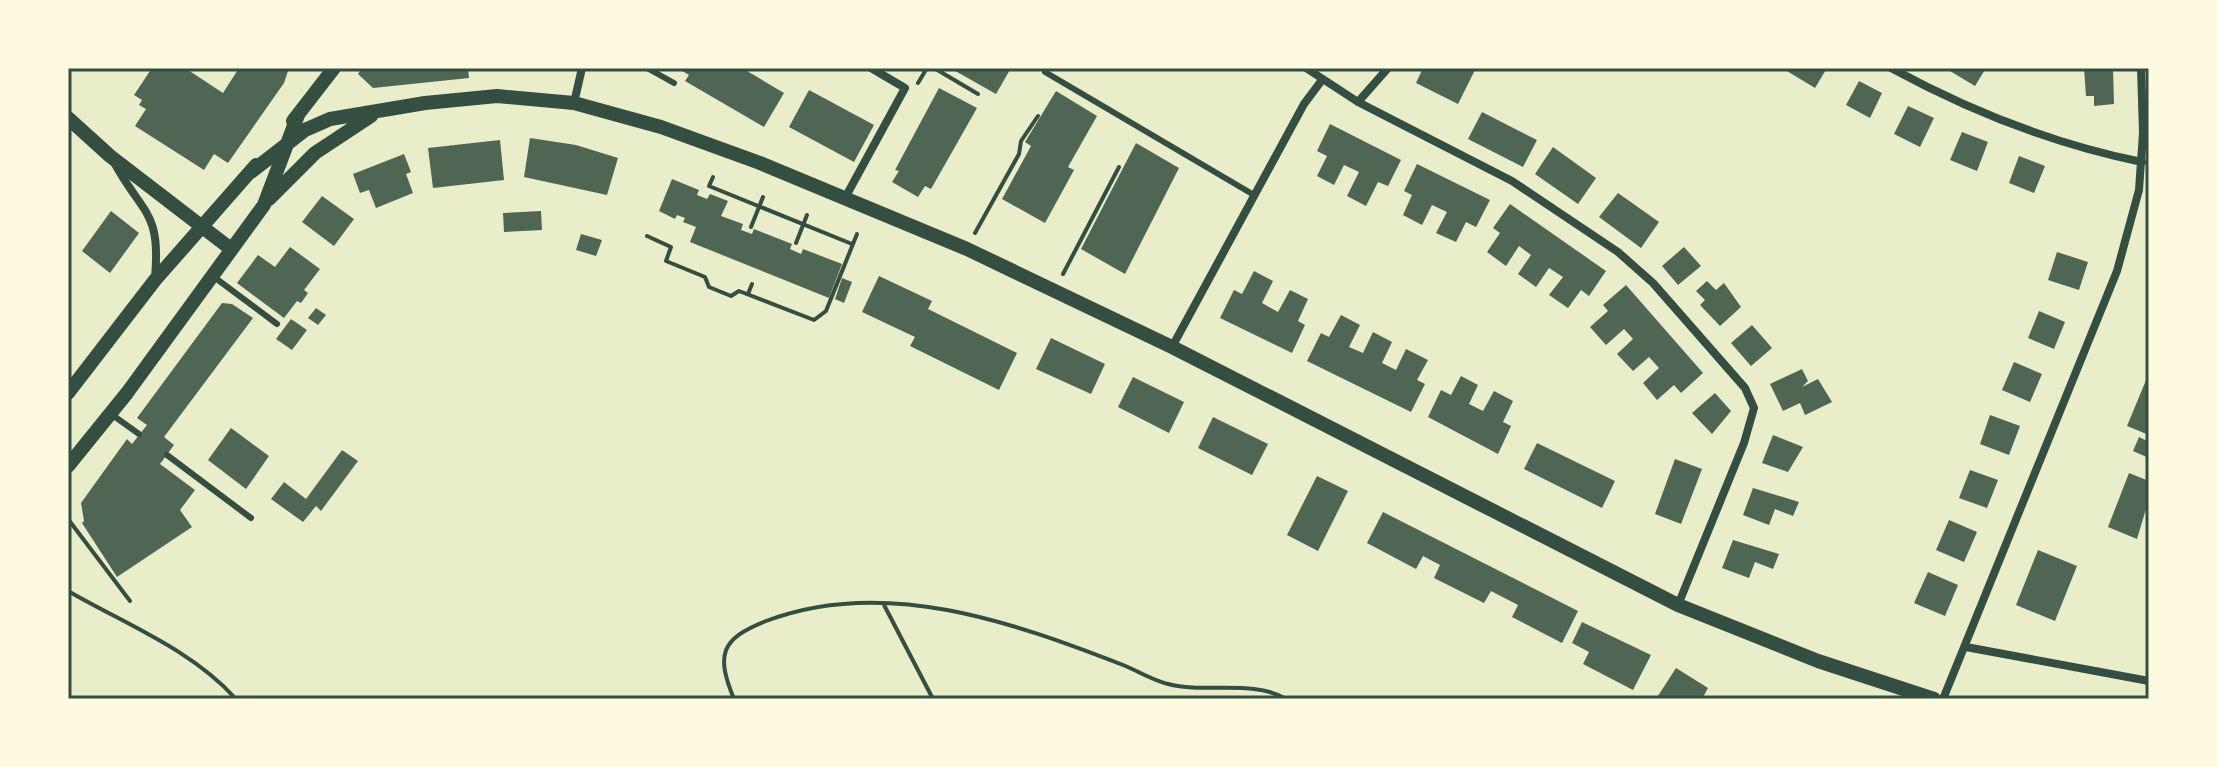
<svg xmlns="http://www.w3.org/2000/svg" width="2217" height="767" font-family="Overpass,sans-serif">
	<rect width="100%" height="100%" fill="#e9edc9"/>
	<path fill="#4f6655" d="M152,68H185L223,93L239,68H289L284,83L228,163L214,154L204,170L135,126L146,109L139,105L142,100L134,95Z
		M362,68H468L469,78L373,88L358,74Z
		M677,68H742L784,93L764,127L685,81L689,75Z
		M950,68H1011L996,94Z
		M1423,68H1476L1458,104L1416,83Z
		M1782,68H1827L1815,88Z
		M1945,68H1986L1975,86Z
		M2084,68H2113L2114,104L2094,106V96H2086Z
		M1859,81L1882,93L1870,118L1846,105Z
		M939,88L977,108L931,189L925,186L918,197L892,182L899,171L895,170Z
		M809,90L874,125L854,162L789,127Z
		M1056,91L1097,116L1068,167L1074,170L1045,223L1002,199L1031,146L1025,142Z
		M1908,106L1934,118L1920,147L1894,134Z
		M1482,112L1537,140L1523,167L1468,139Z
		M1330,124L1401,160L1388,186L1378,182L1366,206L1347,196L1359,172L1344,165L1334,185L1317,176L1327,156L1317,151Z
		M1962,132L1988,142L1977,171L1950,160Z
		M530,138L576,145L618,158L607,195L524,177Z
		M500,140L504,180L433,188L428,148Z
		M1136,143L1179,168L1125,274L1081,249Z
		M1553,147L1596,178L1578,204L1535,174Z
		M404,154L411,172L406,174L413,193L376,208L369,190L360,193L353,174Z
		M2019,156L2045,166L2034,193L2009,183Z
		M1417,164L1490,200L1476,227L1466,222L1456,242L1436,233L1447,212L1432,205L1422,225L1403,215L1412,195L1404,191Z
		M672,179L699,190L697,195L707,199L710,194L728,201L721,216L743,224L741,230L752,234L754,229L792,244L790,249L801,254L803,249L842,264L829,298L690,242L696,227L683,222L685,218L677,215L675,219L659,211Z
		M1618,193L1659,222L1641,248L1599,217Z
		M322,196L354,219L334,246L302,222Z
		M1510,204L1606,271L1589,296L1581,290L1568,308L1549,295L1563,277L1549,268L1536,287L1518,274L1531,255L1519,246L1506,266L1487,252L1500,233L1493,228Z
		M111,211L139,233L110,273L82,251Z
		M541,211L542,230L504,232L503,213Z
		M581,234L602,240L596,256L576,250Z
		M290,247L320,269L304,290L308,293L301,303L297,301L284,318L237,283L258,255L275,267Z
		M1684,247L1701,266L1678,285L1662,266Z
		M2057,252L2088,262L2079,290L2048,280Z
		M1254,271L1273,281L1262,303L1278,312L1290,290L1308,299L1298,321L1305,325L1292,353L1220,318L1234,290L1242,294Z
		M879,276L932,301L928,309L1017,353L999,390L910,346L915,337L862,312Z
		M842,278L852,282L844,303L835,299Z
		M1707,281L1716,290L1724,283L1741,307L1720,326L1700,305L1705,300L1696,291Z
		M1626,285L1703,373L1681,393L1674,385L1657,400L1643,383L1659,368L1649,357L1633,371L1617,354L1633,339L1624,329L1606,345L1590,327L1608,311L1603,305Z
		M222,303L232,304L253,318L164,437L174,445L160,464L195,490L180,510L192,527L117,577L82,523L84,521L81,503L127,439L132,444L147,425L137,418Z
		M316,308L326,315L318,325L308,318Z
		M2039,311L2065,322L2054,349L2028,338Z
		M1341,315L1360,325L1349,347L1363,353L1373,332L1392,342L1382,363L1396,370L1406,349L1428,360L1417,380L1425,384L1411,412L1307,361L1321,333L1329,337Z
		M291,319L307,330L292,350L276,339Z
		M1752,325L1772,348L1751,366L1731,343Z
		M1051,338L1105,364L1091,394L1036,369Z
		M2014,362L2042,374L2030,402L2002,390Z
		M1802,369L1808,381L1802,387L1818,379L1832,402L1805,415L1800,403L1783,411L1770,384Z
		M2149,373V435L2127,426Z
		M1461,376L1478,385L1469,404L1483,411L1494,391L1513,401L1503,422L1511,426L1498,454L1428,417L1441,390L1451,395Z
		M1133,377L1184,402L1169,433L1118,407Z
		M1715,393L1731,411L1712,434L1692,413Z
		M1990,415L2020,426L2009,455L1980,444Z
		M1213,417L1268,444L1252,475L1198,448Z
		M231,428L269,456L246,489L208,460Z
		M1773,435L1803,447L1788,472L1762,463Z
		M2139,437L2149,442V458L2133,451Z
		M1537,443L1615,481L1602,508L1524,469Z
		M342,450L358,461L321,511L316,506L303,522L271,499L284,482L306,499Z
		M1675,459L1702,469L1681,524L1655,514Z
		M1970,470L1998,480L1987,508L1959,498Z
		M2129,473L2149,481V499L2137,539L2108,527Z
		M1317,476L1348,491L1318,551L1287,535Z
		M1753,488L1799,502L1793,516L1775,509L1769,525L1743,515Z
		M1383,512L1578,611L1562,643L1512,617L1518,605L1491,591L1484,603L1434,578L1440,565L1423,556L1416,569L1367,543Z
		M1949,520L1977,532L1964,562L1936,550Z
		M1733,540L1779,554L1773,569L1755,562L1749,578L1722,568Z
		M2038,550L2077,566L2055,621L2016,605Z
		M1928,572L1958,585L1945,616L1914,603Z
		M1582,622L1651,655L1633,690L1583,664L1589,652L1572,643Z
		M1676,668L1708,688L1702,699H1656Z"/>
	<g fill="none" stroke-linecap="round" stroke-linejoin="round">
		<path stroke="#344e41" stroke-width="4" d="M934,68L978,94
			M918,83L927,68
			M713,177L709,186L852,244
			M751,227L763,197
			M975,233L1019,154L1021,141L1038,116
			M647,236L671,247L666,261L705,277L709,287L731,296L739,291L814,320L826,311L857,234
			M796,243L807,215
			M1063,274L1119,167
			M748,294L752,284
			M68,519L130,601
			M68,591C125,624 191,649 236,699
			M883,603L933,699
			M734,699C716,655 720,639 766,621C884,576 1012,622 1123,665C1138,671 1152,680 1168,684C1206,694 1253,679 1286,699"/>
		<path stroke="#344e41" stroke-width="6" d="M647,68L674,83
			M1045,72L1254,195
			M214,277L277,324
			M111,414L139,434
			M167,455L251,518"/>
		<path stroke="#344e41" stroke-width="8" d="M1306,68L1358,102L1512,181L1618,252L1653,283L1745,388L1754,408L1744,443L1678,605
			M1891,68C1970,111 2053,144 2142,162
			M1358,102L1388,68
			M574,103L582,68
			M115,164C143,215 161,211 155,278
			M845,198L905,88L871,68
			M1172,347L1304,104L1322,80
			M1966,647L2149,681
			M1943,699L2117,271L2139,190L2143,133L2141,68"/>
		<path stroke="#344e41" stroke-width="14" d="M68,118L110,156L231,249
			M293,121L334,68
			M251,172L305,130L330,119L425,103L497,96L574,103L661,127L760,163L967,249L1172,347L1678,605L1818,661L1934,699
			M269,199L315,153L371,116
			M68,393L155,280L256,165
			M68,466L127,393L264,205L298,115"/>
	</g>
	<rect width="2217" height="767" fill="none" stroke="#fefae0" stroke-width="140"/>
	<rect x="70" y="70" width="2077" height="627" fill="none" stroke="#344e41" stroke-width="3"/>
</svg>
